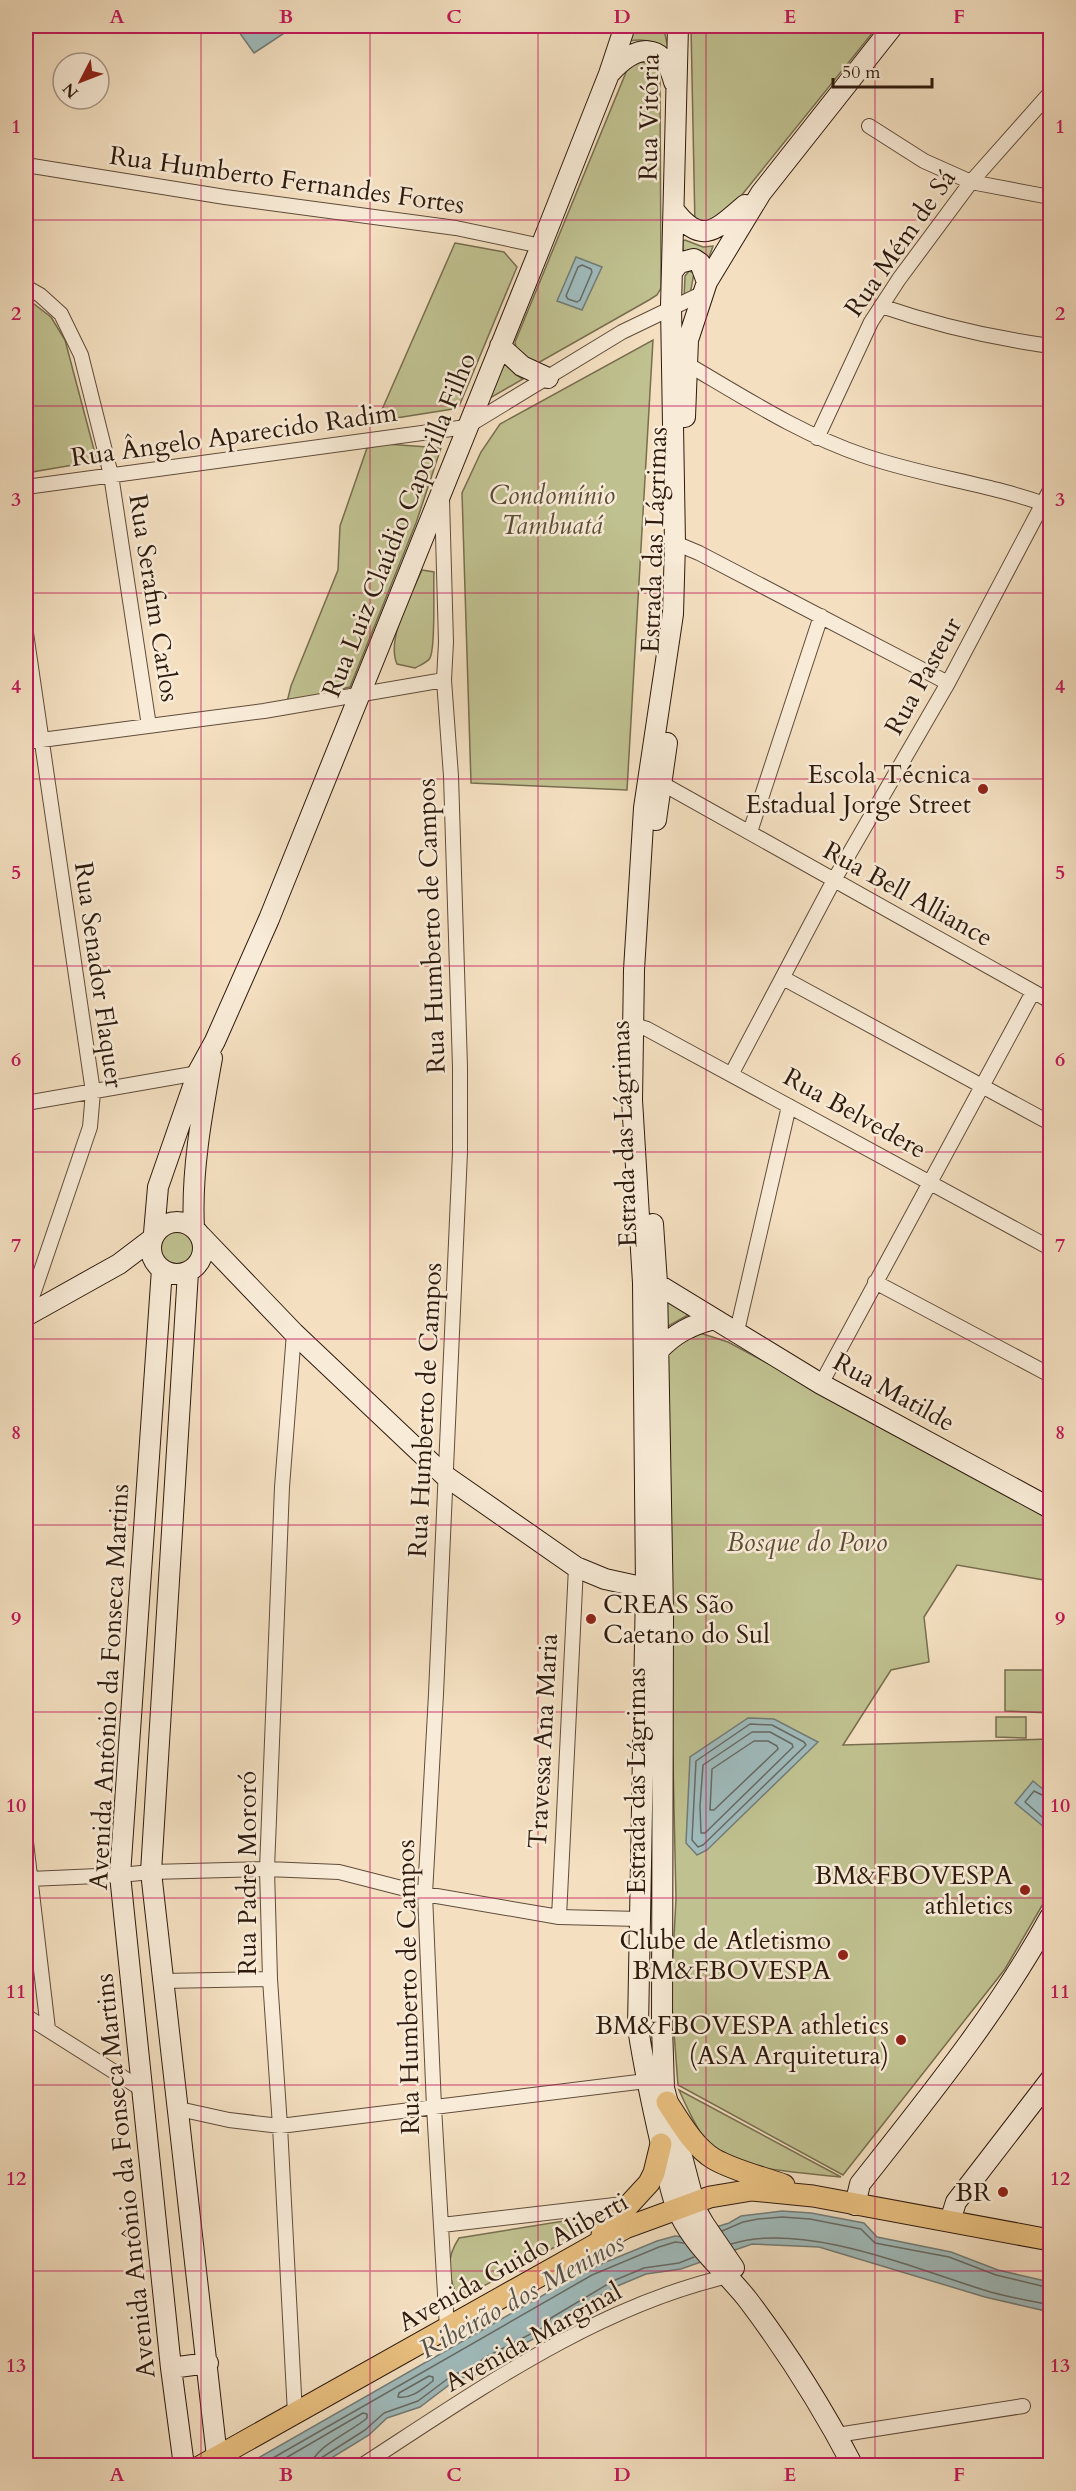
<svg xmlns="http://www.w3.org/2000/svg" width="1076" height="2491" font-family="Cardo,serif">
	<rect width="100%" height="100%" fill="#f4e0c1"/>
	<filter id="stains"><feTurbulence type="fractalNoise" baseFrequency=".00333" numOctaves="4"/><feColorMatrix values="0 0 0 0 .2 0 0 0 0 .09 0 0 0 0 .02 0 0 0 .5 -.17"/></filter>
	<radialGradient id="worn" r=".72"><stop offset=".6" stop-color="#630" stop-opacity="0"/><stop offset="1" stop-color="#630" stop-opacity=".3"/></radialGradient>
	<path fill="#c0c190" stroke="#776e4f" stroke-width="1.5" d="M635,26H663L669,51C657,41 645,38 629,41Z
		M691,26H878L716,227L695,226Z
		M641,62C653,64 657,69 660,80L661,288L657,295L649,300L538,363H533L516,348L515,342L627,70L632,64Z
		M685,240L703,247L713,246L708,260L683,253V241Z
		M455,243L504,252L517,267L460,404L453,409L377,421Z
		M689,271L694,273L690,295L684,298L685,276Z
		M26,298L51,317L65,340L97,461L26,473Z
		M653,340L627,790L471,783L462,493L481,452L500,424Z
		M505,362L516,375L523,379L490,398Z
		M386,444L441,448L416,523L350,687L287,702L291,686L338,570L340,526L367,448Z
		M422,570L434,572C433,589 436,647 430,658C427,663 420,665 415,668L397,664C386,639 411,594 422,570Z
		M157 1248a20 20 0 1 1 40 0a20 20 0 1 1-40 0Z
		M664,1296L697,1314L686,1316L665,1328Z
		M700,1333L728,1342L1050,1516V1581L957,1565L924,1617L929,1662L891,1670L843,1745L1050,1739V1892L1005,1969L843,2175L678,2085L671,1993L676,1899L664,1352L680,1338Z
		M1005,1670H1050V1713L1005,1711Z
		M996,1717H1026V1738L996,1737Z
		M679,2090L841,2177C809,2173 731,2170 711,2147C697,2130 688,2110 679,2090Z
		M582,2218L584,2231L458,2300C449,2276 444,2261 459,2238Z"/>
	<path fill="#9fbbbc" stroke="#727b76" stroke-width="1.5" d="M248,26H291L292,28L254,53L239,32Z
		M576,257L602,267L582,310L557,301Z
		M748,1718L774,1719L818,1742L707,1850L697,1855L686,1843L690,1757Z
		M1033,1781L1050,1795V1832L1015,1803Z
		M782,2211L811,2213L864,2223L877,2237L951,2252L998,2270L1050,2282V2312L985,2297L819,2247L752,2244L681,2269L646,2274L615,2287L554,2323L549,2331L487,2363L475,2375L457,2379L420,2407L387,2418L369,2435L320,2465L250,2466L258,2458L589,2269L657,2241L675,2236L684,2237L729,2223L741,2216Z"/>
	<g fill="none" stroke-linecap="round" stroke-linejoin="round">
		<path stroke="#666a65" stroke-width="1.5" d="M582,265L591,269L592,272L580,300L577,302L568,299L566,296L578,267Z
			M750,1724L772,1725L804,1742L806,1745L703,1845L698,1847L692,1840L696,1761Z
			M752,1732H770L792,1744L793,1747L705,1833H701L700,1806L703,1765Z
			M754,1741H768L777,1746L778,1749L714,1810H710L712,1769Z
			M1050,1799L1034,1791L1025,1802L1050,1824
			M722,2231L743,2222L758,2219L782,2217L810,2219L861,2229L875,2243L949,2257L996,2275L1050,2288
			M731,2244C803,2221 913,2268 984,2290C1005,2297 1028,2300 1050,2305
			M429,2376L433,2377V2381C422,2389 412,2399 398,2397L399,2393Z
			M259,2466L592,2275L659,2247L675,2242L684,2243
			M272,2466L363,2413L367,2414V2418C353,2431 313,2447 311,2466
			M319,2466L321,2458L365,2430L384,2413L418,2401L454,2374L471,2370L484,2358L544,2327L551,2318L613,2281L644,2268L679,2263L694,2257"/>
		<g stroke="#604c3b" stroke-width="16">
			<path id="street" d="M869,126L924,161L971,182L1050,197
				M26,165L225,197L456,228L541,246
				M26,287L40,295L61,314L81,355L111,475L149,726
				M881,306C936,325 993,338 1050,346
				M687,364C745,398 802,435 865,456C926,477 991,484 1050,506
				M817,438L871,322L899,279L971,182L1050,93
				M26,487L466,427L622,332L701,294
				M442,499L446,642L444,680L451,776L460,1067V1152L436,1694L425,1894L434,2107L447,2328
				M675,543L699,553L948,683
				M26,633L93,1092L90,1127L26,1315
				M26,742L264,711L444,680
				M654,779L1050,1001
				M750,832L821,616
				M783,978L1050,1123
				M634,1025L647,1029L1050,1248
				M732,1073L834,880L948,683L1050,490
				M26,1103L204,1072
				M875,1282L1050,1375
				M737,1331L789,1106
				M294,1333L282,1487L267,1869L270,1979L280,2126L295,2414
				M821,1384L1033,992
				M26,1842L48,2029
				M30,1879L120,1875L151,1872L267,1869L339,1872L425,1894L559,1917L639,1919
				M559,1917L576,1567
				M162,1981L270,1979
				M26,2016L143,2090
				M179,2109L229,2120L280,2126L646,2081
				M442,2225L632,2203
				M837,2435L1023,2406
				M361,2466C477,2391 597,2305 733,2275"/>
		</g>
		<g stroke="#2e1a0e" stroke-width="22">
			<path id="secondary" d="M678,26L671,307L675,543L673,614L644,808L634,970L632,1100L643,1283L646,1588L638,2028C644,2067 652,2105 661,2144C667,2167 669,2193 680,2215C696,2248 726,2272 748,2300C788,2353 822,2407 853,2466
				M611,72C636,45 663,40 674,82
				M674,210C702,247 717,229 745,205
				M672,272L679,263L694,259L700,263L707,282
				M500,346L522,366L548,378
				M685,417L688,340L707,282L761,193L893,26
				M656,820L667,743
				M151 1248a26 26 0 1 1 52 0a26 26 0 1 1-52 0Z
				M653,1224L657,1283L663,1611L662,2026L664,2088L696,2210L704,2224L734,2268
				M194,1228C191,1172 202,1113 212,1058
				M154,1233L158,1187L198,1072L215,1041L269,919L541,246L609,74L625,26
				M201,1236L294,1333L444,1475L576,1567L605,1579L646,1588H659
				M162,1269L120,1875L171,2368L184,2466
				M188,1272L151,1872L217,2457
				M649,1279L821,1384L1050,1508
				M26,1316L119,1264L152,1239
				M658,1351C675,1333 691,1325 714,1319
				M855,2205L860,2184C927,2099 998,2012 1050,1917
				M950,2221L956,2202L1050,2080
				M171,2368L208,2363"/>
		</g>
		<g stroke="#2e1a0e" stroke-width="23">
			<path id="primary" d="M667,2102C680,2122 694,2147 714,2159C735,2171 762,2177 784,2185
				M602,2234L649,2183L654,2173L661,2144
				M201,2466L625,2228L710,2197L752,2190L813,2196L1050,2240"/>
		</g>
		<use href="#street" stroke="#f8ebd7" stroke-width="14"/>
		<use href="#secondary" stroke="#f8ebd7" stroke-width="20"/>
		<use href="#primary" stroke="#eac080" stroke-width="21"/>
	</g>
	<path fill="none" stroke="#c2185b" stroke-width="1.5" stroke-opacity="0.55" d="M201,26V2466M370,26V2466M538,26V2466M706,26V2466M875,26V2466M26,220H1050M26,406H1050M26,593H1050M26,779H1050M26,966H1050M26,1152H1050M26,1339H1050M26,1525H1050M26,1712H1050M26,1898H1050M26,2085H1050M26,2271H1050"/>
	<g fill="#8f2418" stroke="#f8ebd7" stroke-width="2">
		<circle cx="983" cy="789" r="6"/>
		<circle cx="591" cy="1619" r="6"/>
		<circle cx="1025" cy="1890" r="6"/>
		<circle cx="843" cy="1955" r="6"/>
		<circle cx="901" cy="2040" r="6"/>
		<circle cx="1003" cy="2192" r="6"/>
	</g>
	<g text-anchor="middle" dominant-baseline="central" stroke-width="5" stroke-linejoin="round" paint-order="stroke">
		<g font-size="26" fill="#2e1a0e" stroke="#f8ebd7">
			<text transform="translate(649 117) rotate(-89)">Rua Vitória</text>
			<text transform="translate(287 180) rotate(8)">Rua Humberto Fernandes Fortes</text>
			<text transform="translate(900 243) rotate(-55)">Rua Mém de Sá</text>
			<text transform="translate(234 435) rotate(-8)">Rua Ângelo Aparecido Radim</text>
			<text transform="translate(399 525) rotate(-68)">Rua Luiz Claúdio Capovilla Filho</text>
			<text transform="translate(654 540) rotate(-88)">Estrada das Lágrimas</text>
			<text transform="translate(154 598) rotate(81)">Rua Serafim Carlos</text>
			<text transform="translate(923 676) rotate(-61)">Rua Pasteur</text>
			<text transform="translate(908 894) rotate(29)">Rua Bell Alliance</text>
			<text transform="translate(431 926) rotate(-92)">Rua Humberto de Campos</text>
			<text transform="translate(99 975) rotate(82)">Rua Senador Flaquer</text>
			<text transform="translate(855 1113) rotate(29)">Rua Belvedere</text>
			<text transform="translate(624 1134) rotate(-92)">Estrada das Lágrimas</text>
			<text transform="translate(894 1392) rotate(29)">Rua Matilde</text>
			<text transform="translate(425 1410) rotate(-87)">Rua Humberto de Campos</text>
			<text transform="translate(109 1687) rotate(-87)">Avenida Antônio da Fonseca Martins</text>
			<text transform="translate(543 1741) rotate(-87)">Travessa Ana Maria</text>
			<text transform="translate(636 1781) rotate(-90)">Estrada das Lágrimas</text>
			<text transform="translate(247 1873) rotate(-90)">Rua Padre Mororó</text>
			<text transform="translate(408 1987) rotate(-91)">Rua Humberto de Campos</text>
			<text transform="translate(125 2176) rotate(-96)">Avenida Antônio da Fonseca Martins</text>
			<text transform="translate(513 2262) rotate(-29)">Avenida Guido Aliberti</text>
			<text transform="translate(533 2337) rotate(-29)">Avenida Marginal</text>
		</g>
		<g font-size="26" font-style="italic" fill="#5a4c35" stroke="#f8ebd7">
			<text x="552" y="495">Condomínio<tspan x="552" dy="30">Tambuatá</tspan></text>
			<text x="807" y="1542">Bosque do Povo</text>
		</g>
		<g font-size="26" fill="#2e1a0e" stroke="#f8ebd7" text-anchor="end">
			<text x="971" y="774">Escola Técnica<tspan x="971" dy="30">Estadual Jorge Street</tspan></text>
			<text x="603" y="1604" text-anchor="start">CREAS São<tspan x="603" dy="30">Caetano do Sul</tspan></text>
			<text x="1013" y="1875">BM&amp;FBOVESPA<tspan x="1013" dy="30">athletics</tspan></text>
			<text x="831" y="1940">Clube de Atletismo<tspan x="831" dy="30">BM&amp;FBOVESPA</tspan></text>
			<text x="889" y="2025">BM&amp;FBOVESPA athletics<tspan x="889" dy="30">(ASA Arquitetura)</tspan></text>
			<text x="991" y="2192">BR</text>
		</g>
		<g font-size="27" font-style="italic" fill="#56524b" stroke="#f8ebd7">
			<text transform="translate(522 2296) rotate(-29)">Ribeirão dos Meninos</text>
		</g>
	</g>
	<rect width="1076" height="2491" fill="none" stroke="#f4e0c1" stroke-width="66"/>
	<g transform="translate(81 81) rotate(228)"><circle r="28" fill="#f8ebd7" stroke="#a79787" stroke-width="1.5"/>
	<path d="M0-4.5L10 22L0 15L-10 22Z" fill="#8f2418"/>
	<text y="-9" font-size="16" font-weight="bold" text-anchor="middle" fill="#2e1a0e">N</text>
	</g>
	<path d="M833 78v9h99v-9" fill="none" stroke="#2e1a0e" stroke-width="3"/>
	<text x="842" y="78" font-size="18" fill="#2e1a0e" stroke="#f8ebd7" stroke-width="4.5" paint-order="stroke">50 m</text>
	<rect x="33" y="33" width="1010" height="2425" fill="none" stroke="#c2185b" stroke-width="2"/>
	<g font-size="20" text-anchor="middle" font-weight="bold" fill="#c2185b">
		<text x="117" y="23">A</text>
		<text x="286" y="23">B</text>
		<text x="454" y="23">C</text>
		<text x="622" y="23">D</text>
		<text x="790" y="23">E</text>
		<text x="959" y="23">F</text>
		<text x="16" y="133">1</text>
		<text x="1060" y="133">1</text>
		<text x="16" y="320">2</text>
		<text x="1060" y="320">2</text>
		<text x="16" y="506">3</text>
		<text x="1060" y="506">3</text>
		<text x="16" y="693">4</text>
		<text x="1060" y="693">4</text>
		<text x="16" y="879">5</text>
		<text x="1060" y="879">5</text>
		<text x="16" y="1066">6</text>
		<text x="1060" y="1066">6</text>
		<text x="16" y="1252">7</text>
		<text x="1060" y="1252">7</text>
		<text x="16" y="1439">8</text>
		<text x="1060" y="1439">8</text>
		<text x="16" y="1625">9</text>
		<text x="1060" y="1625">9</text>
		<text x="16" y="1812">10</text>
		<text x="1060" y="1812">10</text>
		<text x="16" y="1998">11</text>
		<text x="1060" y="1998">11</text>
		<text x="16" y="2185">12</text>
		<text x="1060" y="2185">12</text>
		<text x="16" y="2372">13</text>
		<text x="1060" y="2372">13</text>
		<text x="117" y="2481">A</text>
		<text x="286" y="2481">B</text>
		<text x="454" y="2481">C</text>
		<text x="622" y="2481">D</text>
		<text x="790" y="2481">E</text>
		<text x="959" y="2481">F</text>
	</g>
	<rect width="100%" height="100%" filter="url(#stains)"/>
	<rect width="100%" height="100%" fill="url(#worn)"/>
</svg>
